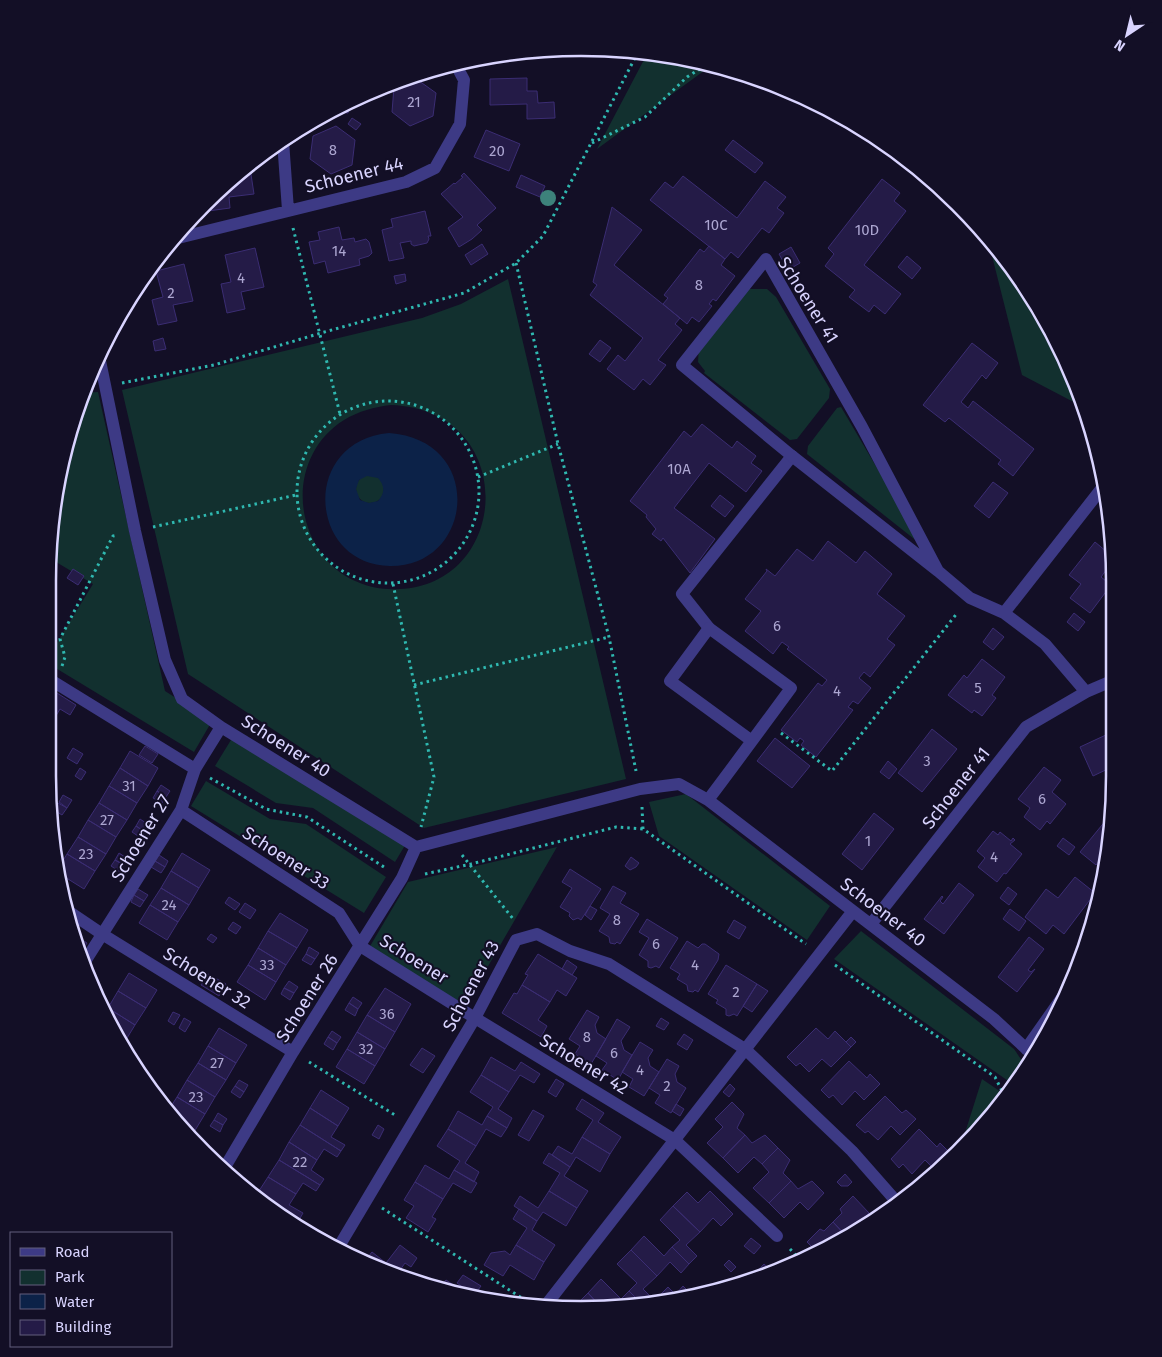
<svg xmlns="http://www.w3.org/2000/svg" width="1162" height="1357" font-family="'Fira Sans',sans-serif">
	<rect width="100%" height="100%" fill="#130f26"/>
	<path fill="#12302f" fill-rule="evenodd" d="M647,54L712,65L597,149Z
		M733,71L797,95C771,92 754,88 733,71Z
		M987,236L1043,314L1085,408L1022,375Z
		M508,279L626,779L424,828L188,674L122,390L422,318L461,304ZM391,405C524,410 511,596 388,589C365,588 340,577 325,558C290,516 296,450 344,420C359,411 374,407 391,405Z
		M748,289H767L776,297L830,389L829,398L797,439L790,440L704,373L705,371L698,362L699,345Z
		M98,392L165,691L212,721L194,752L49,664L50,654L93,584L51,559L52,512L66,443L84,393Z
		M841,407L923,546L807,454L808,446L837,408Z
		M356 489a14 14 0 1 1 28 0a14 14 0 1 1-28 0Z
		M234,735L407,842L395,862L313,808L276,803L215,766Z
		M206,781L270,819L306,824L386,877L364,913L191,806Z
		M686,794L830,906L807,940L659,836L649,802Z
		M557,847L461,1013L366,953L408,882Z
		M861,931L1014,1049L1027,1068L1014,1085L834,959Z
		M982,1079L1001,1092L998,1104L959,1152Z"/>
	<path fill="#0c2248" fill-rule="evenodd" d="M389,433C486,440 474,567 390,566C309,565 299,442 389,433ZM367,476L378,478C385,486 385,493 378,501L369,503L360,500L356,489L359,480Z"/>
	<path fill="#241b47" stroke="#3b2d73" d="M415,78L436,93L433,116L410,126L392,112L394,87Z
		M527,78V91H537L538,103L554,102L555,118L527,119V104L490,105V79Z
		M350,103L348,113L332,111Z
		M352,118L361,124L356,130L348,124Z
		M336,126L355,140L352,165L331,174L310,159L313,136Z
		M486,130L520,144L509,171L474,157Z
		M733,140L763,163L755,173L725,150Z
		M245,168H250L254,194L229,197L230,208L208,211L207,203L229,180Z
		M464,173L496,208L477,225L482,230L472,239L459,247L448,228L463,217L441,194L454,183L455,184L463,177L461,176Z
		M521,175L545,186L540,197L516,187Z
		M683,176L737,218L765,181L786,197L777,208L784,213L769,233L762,228L738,258L731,252L725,259L650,200L665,182L673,188Z
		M882,179L900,193L894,201L906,211L864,265L901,294L885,314L874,305L869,312L849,297L855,290L825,266L834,254L828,248Z
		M612,207L642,230L614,265L680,318L675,324L682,330L658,360L666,365L650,385L643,379L634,390L607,369L618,355L625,361L643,338L590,295L597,285L593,282Z
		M425,211L431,236H428L429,239L427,243L414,246L411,244V241L400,243L404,258L389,261L382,230L393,227L391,219Z
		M339,227L342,240L354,238L355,242L366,239L369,242L372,253L369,256L359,259L360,265L328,273L325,261L314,264L309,242L320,240L318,232Z
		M482,244L488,254L471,265L465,255Z
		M709,246L725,259L721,265L735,276L716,301L713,299L709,304L712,306L699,322L692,317L687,324L663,304L668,298L664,295L700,249L704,252Z
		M791,247L800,263L788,270L779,254Z
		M255,248L264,287L241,292L245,309L227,313L221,284L231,282L225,255Z
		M907,256L921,268L912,279L898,267Z
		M184,264L193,301L173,305L177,321L158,325L152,300L163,297L156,271Z
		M405,274L406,281L396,284L394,276Z
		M163,338L166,349L155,351L153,341Z
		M600,340L611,348L600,362L589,354Z
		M972,343L998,363L986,379L982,375L961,402L968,408L973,401L1034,449L1013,476L998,464L1001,460L949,418L945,422L923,405Z
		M702,424L732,448L737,441L756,456L751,463L762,471L746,492L709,463L674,508L715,539L690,573L663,538L661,541L652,534L656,529L646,517L647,515L630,501L684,431L691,437Z
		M993,482L1008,493L989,518L974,506Z
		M720,495L734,506L725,517L711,506Z
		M828,541L856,563L865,551L892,574L877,594L905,616L887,639L895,645L870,677L864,672L859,678L871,688L858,704L853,701L848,707L853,710L816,757L801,745L804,741L800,738L797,742L781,730L818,683L822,686L827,680L787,649L789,647L782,642L773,654L745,631L761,611L745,599L767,571L766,569L775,576L797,549L813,561Z
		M1095,542L1113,557V561L1101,577L1111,585L1090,613L1070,598L1081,584L1069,575Z
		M73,569L84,576L78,585L67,578Z
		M51,596L56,600L50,610Z
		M1114,605V626L1106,609Z
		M1074,613L1085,622L1078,631L1067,622Z
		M993,628L1004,637L993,650L983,642Z
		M982,659L1005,677L992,695L996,698L982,716L974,710L972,713L948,695L964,675L967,678Z
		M49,688L76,705L70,715L60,709L50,726L48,725Z
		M1114,727V766L1093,776L1080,747L1108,734L1106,731Z
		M932,729L957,749L922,792L898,773Z
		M775,738L810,766L792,788L757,761Z
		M145,746L158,754L152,763L139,755Z
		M73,748L83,754L77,764L67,758Z
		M130,751L158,768L148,786L120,768Z
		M888,761L897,769L889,779L880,772Z
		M1044,767L1061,780L1052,792L1066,804L1050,824L1047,821L1040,830L1024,817L1030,808L1018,799Z
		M80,768L86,772L81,780L75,776Z
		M120,768L148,786L137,803L109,786Z
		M161,785L170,791L166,797L157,791Z
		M109,786L137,803L127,820L99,803Z
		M157,791L166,797L162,803L153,798Z
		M63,795L72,800L67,808L59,802Z
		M58,803L67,808L62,815L54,810Z
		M99,803L127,820L116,837L88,820Z
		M874,813L894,829L862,870L842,854Z
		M1111,814L1107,851L1096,865L1080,852Z
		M140,819L149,825L145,832L136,826Z
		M88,820L116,837L106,854L78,837Z
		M136,826L145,832L141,838L132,832Z
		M993,831L998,835L1000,832L1011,841L1013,838L1015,840L1010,844L1022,854L1006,874L1004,873L997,882L978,867L985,858L977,851Z
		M78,837L106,854L95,871L67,854Z
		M1063,838L1075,847L1069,855L1057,846Z
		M119,853L128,859L124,865L115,860Z
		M182,853L210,870L199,888L171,871Z
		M67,854L95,871L84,889L60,874L59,867Z
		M159,855L168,861L165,867L155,861Z
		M631,857L639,863L636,867L630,870L625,866Z
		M115,860L124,865L120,872L111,866Z
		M155,861L165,867L161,873L151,867Z
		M570,869L601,889L581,920L578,918L573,920L569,916L570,913L560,907L572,888L562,882Z
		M171,871L199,888L189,905L161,888Z
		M1075,877L1095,893L1064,934L1053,925L1046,934L1025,917L1046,889L1058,898Z
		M959,883L974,895L944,934L924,919L942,896L943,897L940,901L943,904Z
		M613,886L626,893L620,903L639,914L620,944L617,942L615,944L610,943L609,937L599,931L610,914L600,908Z
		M1008,887L1017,894L1009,905L1000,898Z
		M161,888L189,905L178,922L150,905Z
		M138,889L148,895L144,901L134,895Z
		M134,895L144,901L140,907L131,902Z
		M229,897L240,904L235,910L225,903Z
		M245,903L256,910L250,919L239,912Z
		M150,905L178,922L167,940L139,923Z
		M590,906L597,910L591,920L585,915Z
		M1010,909L1026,921L1019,931L1003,919Z
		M280,913L308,930L297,948L268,931Z
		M647,919L678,938L659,968L656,966L651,968L648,967V961L639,955L649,938L639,932Z
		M734,920L746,927L739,939L727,932Z
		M233,922L241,927L236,934L228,929Z
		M268,931L297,948L286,965L258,948Z
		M211,934L217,938L213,943L207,939Z
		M78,937L87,943L83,950L78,946L76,941Z
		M1029,937L1044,949L1028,970L1031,972L1035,969L1017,992L998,977Z
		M687,941L698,948L702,944H705L719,954L718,960L698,992L695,990L693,992L688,991L687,985L677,979L680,974L670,968Z
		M309,947L319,953L315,959L306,954Z
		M258,948L286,965L276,982L248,965Z
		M306,954L315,959L311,965L302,960Z
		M538,954L577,978L566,996L557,990L550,1002L522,985L528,975L525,974Z
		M567,960L577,967L572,975L562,969Z
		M248,965L276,982L265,1000L237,982Z
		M726,965L757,984L737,1016L734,1014L729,1016L726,1015V1009L716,1003L718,1000L708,994Z
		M129,973L157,990L146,1008L118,991Z
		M208,974L226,984L219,996L201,985Z
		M289,981L298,987L294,993L284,988Z
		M757,984L768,991L752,1012L743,1006Z
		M522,985L550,1002L538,1020L547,1026L541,1037L502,1013L514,993L517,994Z
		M284,988L294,993L290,1000L281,994Z
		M385,988L411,1004L395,1032L367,1015Z
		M94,990L103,996L99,1002Z
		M118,991L146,1008L135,1025L108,1008Z
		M353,997L362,1003L358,1009L349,1003Z
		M349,1003L358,1009L355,1016L345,1010Z
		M108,1008L135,1025L124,1043L104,1014Z
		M587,1010L599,1017L595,1025L597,1033L606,1039L591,1064L575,1054L580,1046L569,1039Z
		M173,1012L180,1015L174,1025L168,1021Z
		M367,1015L395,1032L385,1049L357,1032Z
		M184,1018L191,1022L185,1032L179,1028Z
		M661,1018L669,1023L664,1030L656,1026Z
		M617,1019L630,1027L621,1041L624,1050L632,1055L618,1080L602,1070L607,1063L596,1056Z
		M219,1028L247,1045L236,1063L208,1046Z
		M816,1028L828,1039L835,1031L851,1047L831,1067L822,1059L809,1072L800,1063L796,1066L787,1057Z
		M332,1031L341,1037L337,1043L328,1037Z
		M357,1032L385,1049L375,1066L347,1049Z
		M684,1034L693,1040L687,1050L677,1044Z
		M328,1037L337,1043L333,1050L324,1044Z
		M851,1037L856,1042L851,1047L846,1042Z
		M640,1042L653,1050L648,1058L650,1066L659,1072L644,1096L629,1087L633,1079L622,1072Z
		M208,1046L236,1063L226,1080L198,1063Z
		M422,1048L435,1056L423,1073L410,1065Z
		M347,1049L375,1066L364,1084L336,1067Z
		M491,1057L515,1071L521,1062L540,1074L534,1083L520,1075L509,1092L481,1075Z
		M667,1059L679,1066L675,1074L677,1082L686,1088L671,1113L655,1103L660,1095L649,1088Z
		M849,1061L867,1078L870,1074L880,1084L864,1100L855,1091L842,1105L833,1095L829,1098L821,1090Z
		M198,1063L226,1080L215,1097L187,1080Z
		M481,1075L509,1092L498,1109L512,1118L507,1128L487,1116L493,1107L470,1092Z
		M556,1079L564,1084L556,1097L548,1092Z
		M187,1080L215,1097L205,1114L177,1097Z
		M239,1080L248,1085L244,1092L235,1086Z
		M730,1084L735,1089L729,1097L723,1092Z
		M235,1086L244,1092L240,1098L231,1092Z
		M321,1090L349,1108L338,1126L310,1108Z
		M885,1096L902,1113L906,1110L916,1119L900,1135L891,1126L878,1140L868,1131L865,1133L856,1125Z
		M177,1097L205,1114L194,1132L174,1120L168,1111Z
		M582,1099L604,1113L598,1122L621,1137L610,1154L582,1137L593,1120L576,1109Z
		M732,1102L744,1114L737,1128L745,1135L723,1158L707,1143L723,1127L715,1119Z
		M676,1104L684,1109L680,1116L672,1111Z
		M310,1108L338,1126L331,1137L345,1145L341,1151L300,1125Z
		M533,1110L544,1116L529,1141L518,1135Z
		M458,1111L482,1125L487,1116L507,1128L501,1137L486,1129L476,1146L448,1129Z
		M218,1113L227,1119L223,1125L214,1120Z
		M174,1120L194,1132L191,1137L180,1128Z
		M214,1120L223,1125L220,1132L210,1126Z
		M300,1125L341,1151L337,1157L324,1149L317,1160L289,1142Z
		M378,1125L384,1129L379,1139L372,1135Z
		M448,1129L476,1146L465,1163L479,1172L474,1182L454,1170L460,1161L437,1146Z
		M919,1129L937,1147L940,1143L950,1153L934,1169L925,1160L912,1174L903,1164L899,1168L891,1159Z
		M745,1135L752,1143L765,1135L778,1148L762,1164L754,1157L738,1173L723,1158Z
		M582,1137L610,1154L600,1172L576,1157L570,1167L552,1155L558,1146L572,1154Z
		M289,1142L317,1160L311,1170L324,1179L320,1185L279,1160Z
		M778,1148L790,1160L783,1173L791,1181L769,1203L753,1188L769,1172L762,1164Z
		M549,1153L570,1167L564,1176L588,1191L577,1208L549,1191L560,1173L543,1163Z
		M279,1160L320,1185L316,1191L303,1183L296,1194L268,1177Z
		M425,1165L449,1179L454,1170L477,1183L471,1193L453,1183L443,1199L415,1182Z
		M845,1174L852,1182L848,1186H841L837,1182Z
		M268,1177L296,1194L289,1205L303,1213L299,1220L257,1194Z
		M791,1181L798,1189L812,1181L824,1193L808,1210L800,1202L784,1218L769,1203Z
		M415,1182L443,1199L432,1217L436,1219L428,1232L406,1218L414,1206L404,1200Z
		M549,1191L577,1208L566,1226L543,1212L537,1221L514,1206L520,1196L538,1208Z
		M710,1191L733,1214L721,1226L713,1218L700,1232L673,1206L687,1192L698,1203Z
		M257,1194L299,1220L295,1225L284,1219Z
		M853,1196L869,1213L862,1220L866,1224L848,1238L833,1222L842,1213L840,1209Z
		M673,1206L700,1232L686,1245L697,1256L689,1264L672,1247L680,1240L660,1220Z
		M519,1209L537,1221L532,1230L555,1245L544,1262L516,1245L527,1228L513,1219Z
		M833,1222L848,1238L817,1252L807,1242L820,1229L824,1231Z
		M644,1236L664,1256L672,1247L689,1264L681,1273L670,1262L657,1276L631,1250Z
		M751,1238L761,1246L754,1254L744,1246Z
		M400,1245L417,1258L411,1267L405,1263L397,1274L377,1269L364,1262L372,1252L386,1263Z
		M516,1245L544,1262L534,1280L510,1265L503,1276L484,1265L491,1253L505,1251L510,1255Z
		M631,1250L657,1276L643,1289L654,1300L649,1305H643L629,1291L637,1283L617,1264Z
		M729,1260L736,1267L731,1272L724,1265Z
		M764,1264L773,1272L780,1264L783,1267L752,1281L750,1279Z
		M463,1275L481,1286L474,1295L457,1283Z
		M601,1279L621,1299L629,1291L643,1305H599L588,1293Z
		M446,1280L455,1286L453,1289L441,1286Z
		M683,1286L691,1294L690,1296L681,1298L676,1294Z
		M668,1287L679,1298L668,1301L661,1294Z
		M588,1293L599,1305H576Z"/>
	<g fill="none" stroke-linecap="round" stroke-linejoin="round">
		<path stroke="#2fb8b0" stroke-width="3" stroke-dasharray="2.5 4" stroke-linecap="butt" d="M723,67C740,79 760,87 780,89
			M592,143L645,117L687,77L708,64
			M293,228L340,414
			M516,263L558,444L609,637L636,771
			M122,383L214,365L321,333L464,293L516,263L543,236L638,52
			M297 492a91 91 0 1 1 182 0a91 91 0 1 1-182 0Z
			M478,477L558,444
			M153,527L296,495
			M393,584L434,777L421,827
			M62,666L65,657L60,639L113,536L118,535
			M414,685L609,637
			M781,733L832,771L958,612
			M210,778L266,809L307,817L387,869
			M642,807L643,829L806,944
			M462,855L514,920
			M425,874L471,864L616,827L643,829
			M835,965L995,1077L1005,1097
			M309,1062L395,1115
			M382,1208L528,1302
			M790,1249L800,1260"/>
		<path stroke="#3d3a85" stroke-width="12" d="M709,628L682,594L792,456"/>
		<path stroke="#3d3a85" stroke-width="12" d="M283,141L288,210
			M174,239L406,182L435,168L460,124L464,80L456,65
			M99,356L135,531L165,660L182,699L221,727L416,847L640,789L679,784L708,800L994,1019L1034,1056
			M938,571L862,427L766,259L682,365L792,456L938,571L970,598L1004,613L1045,644L1086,692
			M1004,613L1102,488
			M49,679L195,769
			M708,800C736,763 763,726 791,688L709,628L670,681L752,741
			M181,810L339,913L360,946L475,1018L675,1140L777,1236
			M65,909L102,934L293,1052
			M871,924L1026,727L1086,692L1114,680
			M84,963L181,810L195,769L221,727
			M1026,1049L1073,982
			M225,1167L293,1052L402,878L416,847
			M338,1248L475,1018L516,940L537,934L570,951L609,964L745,1049L852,1151L896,1201
			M546,1305L853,911"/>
	</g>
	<circle fill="#3d827b" cx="548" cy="198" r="8"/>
	<g text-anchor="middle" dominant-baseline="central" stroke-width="4" stroke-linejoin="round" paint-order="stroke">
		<g font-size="15" fill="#aca6d1">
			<text x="414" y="102">21</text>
			<text x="333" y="150">8</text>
			<text x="497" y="151">20</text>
			<text x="716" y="225">10C</text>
			<text x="867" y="230">10D</text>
			<text x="339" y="251">14</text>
			<text x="241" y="278">4</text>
			<text x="699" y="285">8</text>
			<text x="171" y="293">2</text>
			<text x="679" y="469">10A</text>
			<text x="777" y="626">6</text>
			<text x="978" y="688">5</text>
			<text x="837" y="691">4</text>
			<text x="927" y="761">3</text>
			<text x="129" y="786">31</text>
			<text x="1042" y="799">6</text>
			<text x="107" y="820">27</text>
			<text x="868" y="841">1</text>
			<text x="86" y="854">23</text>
			<text x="994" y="857">4</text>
			<text x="169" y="905">24</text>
			<text x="617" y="920">8</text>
			<text x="656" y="944">6</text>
			<text x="267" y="965">33</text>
			<text x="695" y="965">4</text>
			<text x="736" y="992">2</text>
			<text x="387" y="1014">36</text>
			<text x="587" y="1037">8</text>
			<text x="366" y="1049">32</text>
			<text x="614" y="1053">6</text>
			<text x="217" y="1063">27</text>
			<text x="640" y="1070">4</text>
			<text x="667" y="1086">2</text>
			<text x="196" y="1097">23</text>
			<text x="300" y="1162">22</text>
		</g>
		<g font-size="18" fill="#d9d4ff" stroke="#130f26">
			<text transform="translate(354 175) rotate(-14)">Schoener 44</text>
			<text transform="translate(808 300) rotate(58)">Schoener 41</text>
			<text transform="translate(286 746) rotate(32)">Schoener 40</text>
			<text transform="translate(956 788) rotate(-52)">Schoener 41</text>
			<text transform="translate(141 838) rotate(-59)">Schoener 27</text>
			<text transform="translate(286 858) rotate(33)">Schoener 33</text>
			<text transform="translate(883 912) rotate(37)">Schoener 40</text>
			<text transform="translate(414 959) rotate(32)">Schoener</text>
			<text transform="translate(207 978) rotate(32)">Schoener 32</text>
			<text transform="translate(471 986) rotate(-62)">Schoener 43</text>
			<text transform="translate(307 998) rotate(-58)">Schoener 26</text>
			<text transform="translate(584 1064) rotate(31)">Schoener 42</text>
		</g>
	</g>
	<path d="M0 0H1162V1357H0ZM581 56H581A525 525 0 0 1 1106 581V776A525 525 0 0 1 581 1301H581A525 525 0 0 1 56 776V581A525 525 0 0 1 581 56Z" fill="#130f26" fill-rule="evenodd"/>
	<path fill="none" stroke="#d9d4ff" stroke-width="2.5" d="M581 56H581A525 525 0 0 1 1106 581V776A525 525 0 0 1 581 1301H581A525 525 0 0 1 56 776V581A525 525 0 0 1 581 56Z"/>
	<rect x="10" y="1232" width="162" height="115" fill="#130f26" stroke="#625e7d"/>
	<rect x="20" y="1248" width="25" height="8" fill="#3d3a85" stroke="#625e7d"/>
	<text x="55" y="1257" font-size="15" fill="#d9d4ff">Road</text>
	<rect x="20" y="1270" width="25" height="15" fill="#12302f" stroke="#625e7d"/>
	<text x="55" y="1282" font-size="15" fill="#d9d4ff">Park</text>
	<rect x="20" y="1294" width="25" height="15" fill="#0c2248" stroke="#625e7d"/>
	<text x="55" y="1307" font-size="15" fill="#d9d4ff">Water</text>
	<rect x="20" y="1320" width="25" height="15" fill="#241b47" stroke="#625e7d"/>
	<text x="55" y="1332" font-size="15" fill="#d9d4ff">Building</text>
	<g transform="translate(1127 35) rotate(215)" stroke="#130f26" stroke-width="4" paint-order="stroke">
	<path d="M0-4L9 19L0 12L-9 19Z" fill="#d9d4ff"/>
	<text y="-8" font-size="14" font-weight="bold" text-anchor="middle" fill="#d9d4ff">N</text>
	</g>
</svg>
